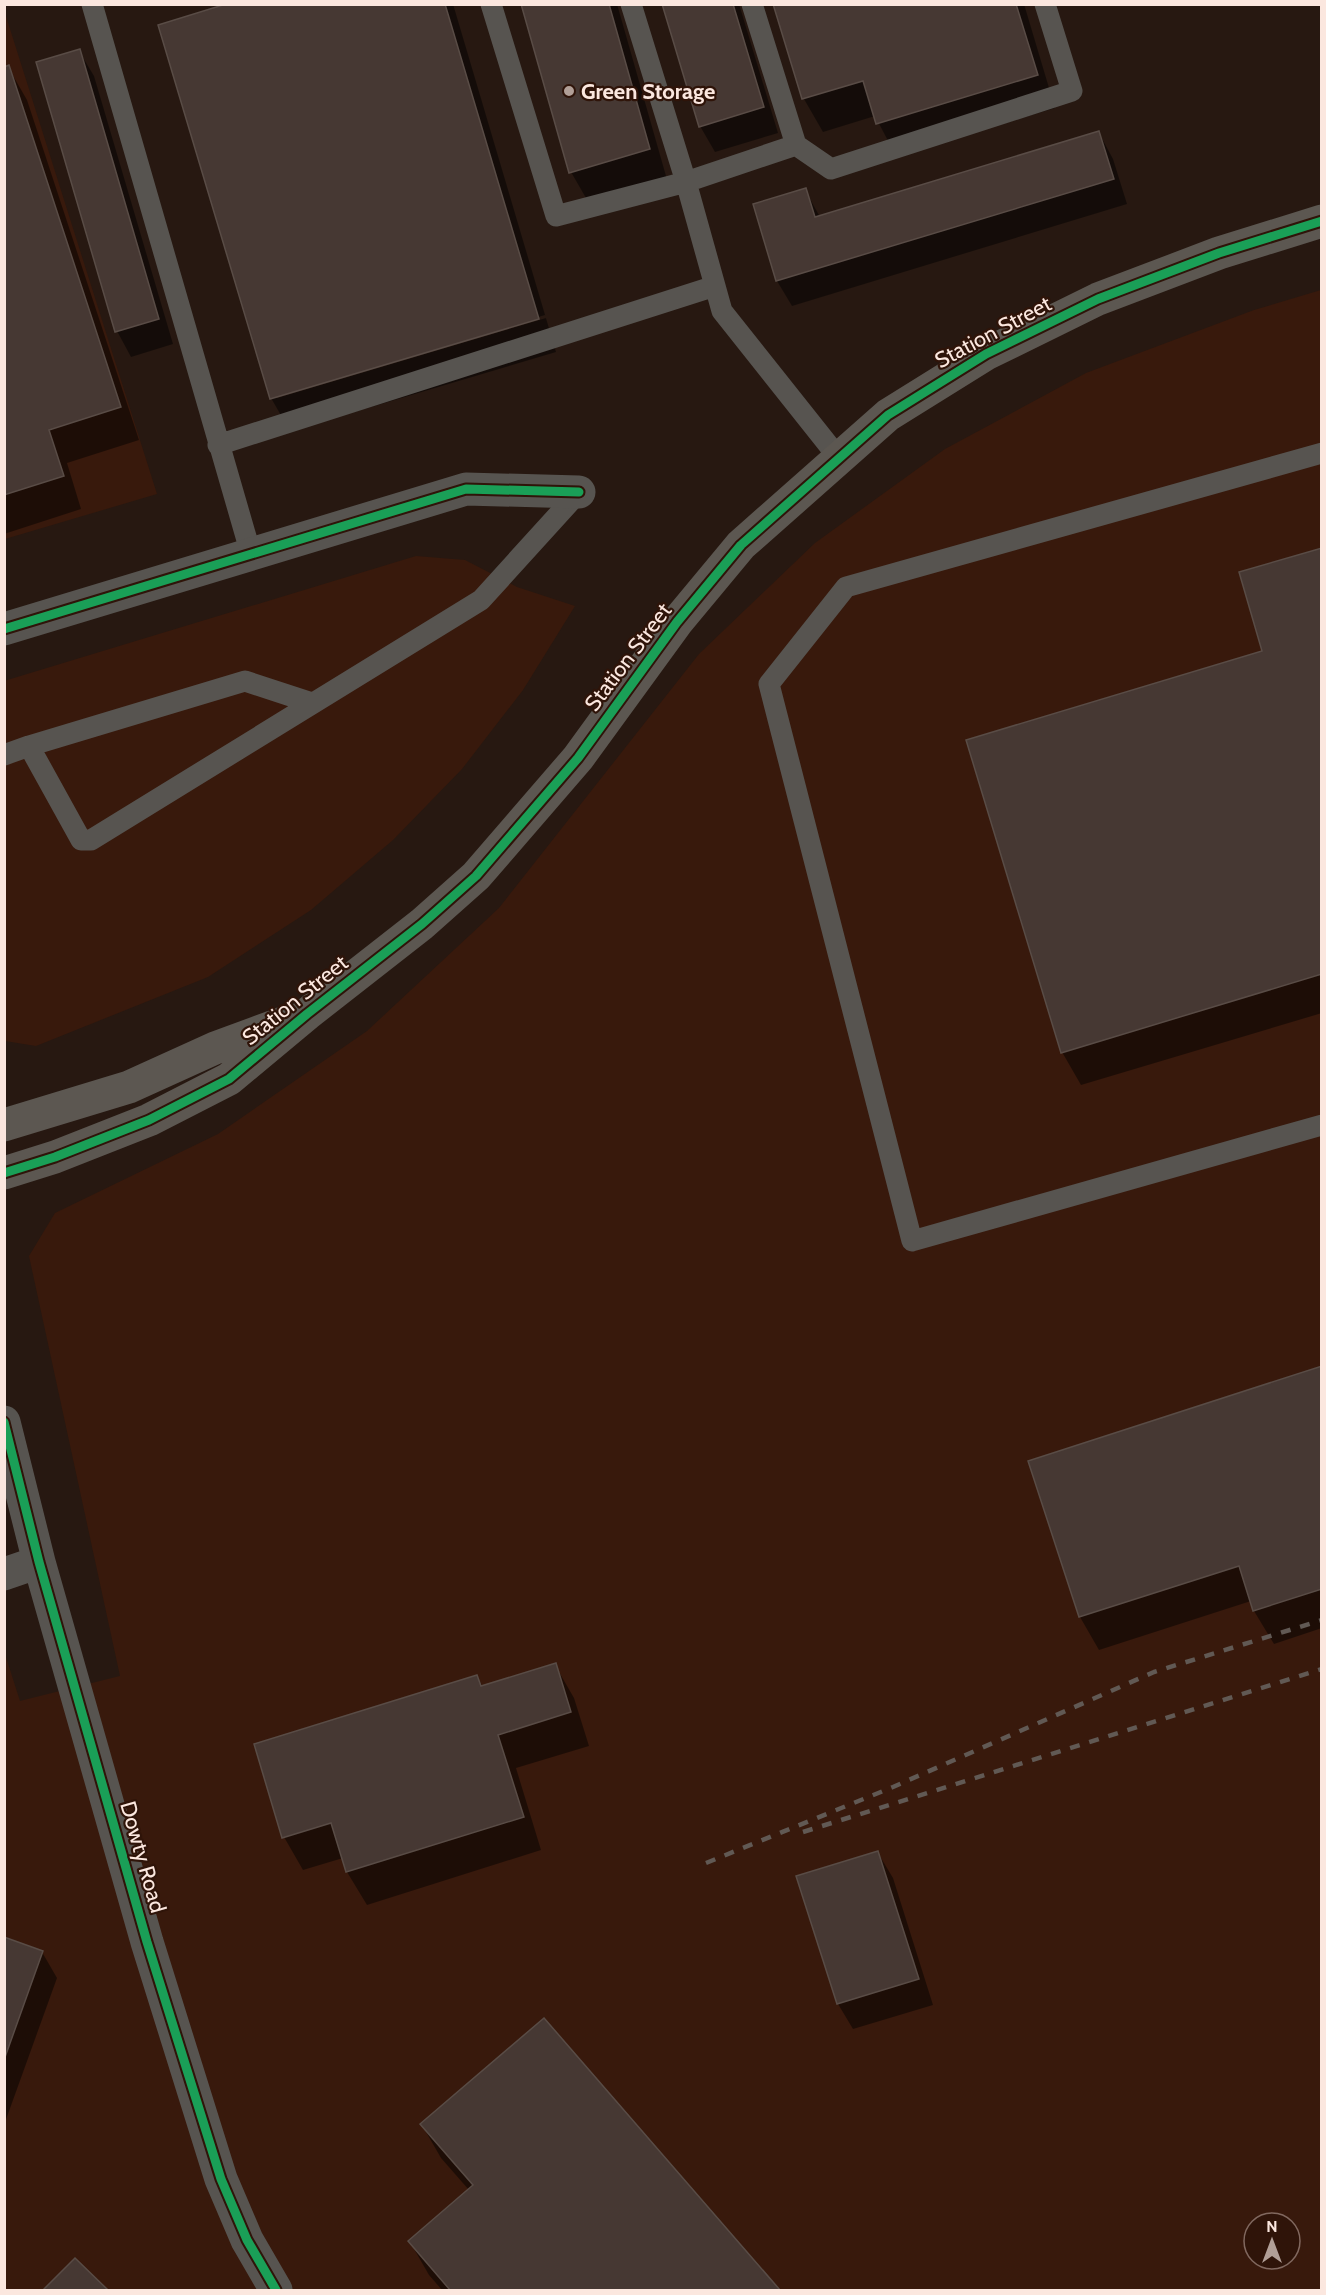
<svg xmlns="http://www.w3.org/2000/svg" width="1326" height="2295" font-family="Cabin,sans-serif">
	<rect width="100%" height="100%" fill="#271811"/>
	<path fill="#38190c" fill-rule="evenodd" d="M4,10L157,494L5,539H4Z
		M1321,290V2290H5L4,1651L20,1701L120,1676L29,1256L55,1213L218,1134L367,1031L499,908L699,654L815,543L945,449L1086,373L1254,310ZM1254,2223H1290V2259H1254Z
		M416,556L465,560L517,587L575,606L523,690L462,769L393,840L311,910L208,977L36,1046L5,1041L4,681Z"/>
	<path fill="#0007" fill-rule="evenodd" d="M232,4H453L556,352L290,431L271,398ZM545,315L546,318L277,398V395Z
		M523,4H617L668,183L590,205L571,172Z
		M664,4H739L778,133L715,152L700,126Z
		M775,4H1024L1055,108L896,156L875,116L823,132L804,99Z
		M79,51L94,76L173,344L131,357L117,331Z
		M8,67L27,100L139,440L67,463L81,509L4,534V68Z
		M1099,133L1113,159L1127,204L792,306L777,281L754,205L805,190L820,217Z
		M1322,549V1013L1081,1085L1062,1052L1264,652Z
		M1322,1368V1628L1274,1644L1254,1611L1251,1601L1099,1650L1080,1617Z
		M555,1665L574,1698L589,1746L516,1768L541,1850L367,1905L347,1872L343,1858L303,1870L284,1837L477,1677L483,1687Z
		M878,1853L893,1878L933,2005L853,2029L838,2004L798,1877Z
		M4,1939L42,1952L57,1978L4,2125Z
		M544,2020L778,2290H442L429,2275L410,2242L469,2190L441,2158L422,2125Z
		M75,2260L106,2290H45Z"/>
	<path fill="#463833" stroke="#594c46" stroke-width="1.5" d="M226,4H445L539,319L270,399L158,25Z
		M521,4H609L650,149L569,173Z
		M662,4H733L764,107L699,127Z
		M773,4H1016L1038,75L876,124L863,81L802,99Z
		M80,49L159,319L115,332L36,62Z
		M9,65L121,407L49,430L64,476L4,495V67Z
		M1099,131L1114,179L776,281L753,204L806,188L815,217Z
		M1322,548V974L1061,1053L966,740L1262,651L1239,572Z
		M1322,1366V1589L1253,1611L1239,1566L1079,1617L1028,1461Z
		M556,1663L571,1712L498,1735L524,1817L346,1872L331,1823L282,1838L254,1744L477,1675L481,1686Z
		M878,1851L919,1979L837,2004L796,1876Z
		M4,1937L43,1951L4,2060Z
		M544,2018L780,2290H450L408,2241L473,2185L420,2124Z
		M75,2258L108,2290H43Z"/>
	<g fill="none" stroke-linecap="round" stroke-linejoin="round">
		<path stroke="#575450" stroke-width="21" d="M92,4L251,554
			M491,4L556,216L686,182L631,4
			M752,4L796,145
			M218,445L715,286
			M1322,453L846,587L769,684L912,1241L1322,1125
			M838,457L722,311L686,182L796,145L831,169L1072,91L1045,4
			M29,746L245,681L312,703
			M4,755L29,746L81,840H91L481,600L579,492"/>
		<path stroke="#575450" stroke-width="33" d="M4,629L466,489L579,492
			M4,1422L39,1562L147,1942L221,2179L247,2240L276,2290
			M4,1574L39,1562"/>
		<path stroke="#5c5751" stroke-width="33" d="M4,1125L129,1087L215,1048L283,1023
			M4,1173L55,1157L149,1120L229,1079L307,1014L422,924L476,876L578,758L677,622L741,545L888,415L986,354L1098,299L1219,253L1322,221"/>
		<path stroke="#615954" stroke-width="4.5" stroke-dasharray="10 10" stroke-linecap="butt" d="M803,1832L1322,1669
			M706,1863L893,1787L1154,1672L1322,1620"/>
		<g stroke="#2f1409" stroke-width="13">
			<path id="cycleway" d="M4,629L466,489L579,492
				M4,1173L55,1157L149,1120L229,1079L307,1014L422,924L476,876L578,758L677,622L741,545L888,415L986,354L1098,299L1219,253L1322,221
				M4,1422L39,1562L147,1942L221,2179L247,2240L276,2290"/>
		</g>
		<use href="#cycleway" stroke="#1a9f57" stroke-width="9"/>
	</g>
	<circle fill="#b19f97" stroke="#2f1409" stroke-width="2" cx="569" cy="91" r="6"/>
	<g text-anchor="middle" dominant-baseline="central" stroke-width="4.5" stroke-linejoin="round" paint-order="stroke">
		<g font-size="22" font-weight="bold" fill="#fbe7df" stroke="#2f1409" text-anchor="start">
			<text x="581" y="91">Green Storage</text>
		</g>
		<g font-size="22" fill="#fbe7df" stroke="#2f1409">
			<text transform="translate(993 332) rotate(-28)">Station Street</text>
			<text transform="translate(628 657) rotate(-53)">Station Street</text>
			<text transform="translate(295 1000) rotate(-39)">Station Street</text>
			<text transform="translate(143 1857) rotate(74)">Dowty Road</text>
		</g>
	</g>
	<rect width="1326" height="2295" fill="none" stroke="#fbe7df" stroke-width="12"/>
	<g transform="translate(1272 2241)"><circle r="28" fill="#2f1409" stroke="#81685f" stroke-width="1.5"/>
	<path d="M0-4.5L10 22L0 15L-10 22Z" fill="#b19f97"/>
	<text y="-9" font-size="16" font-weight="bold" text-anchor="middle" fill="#fbe7df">N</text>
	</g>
</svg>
